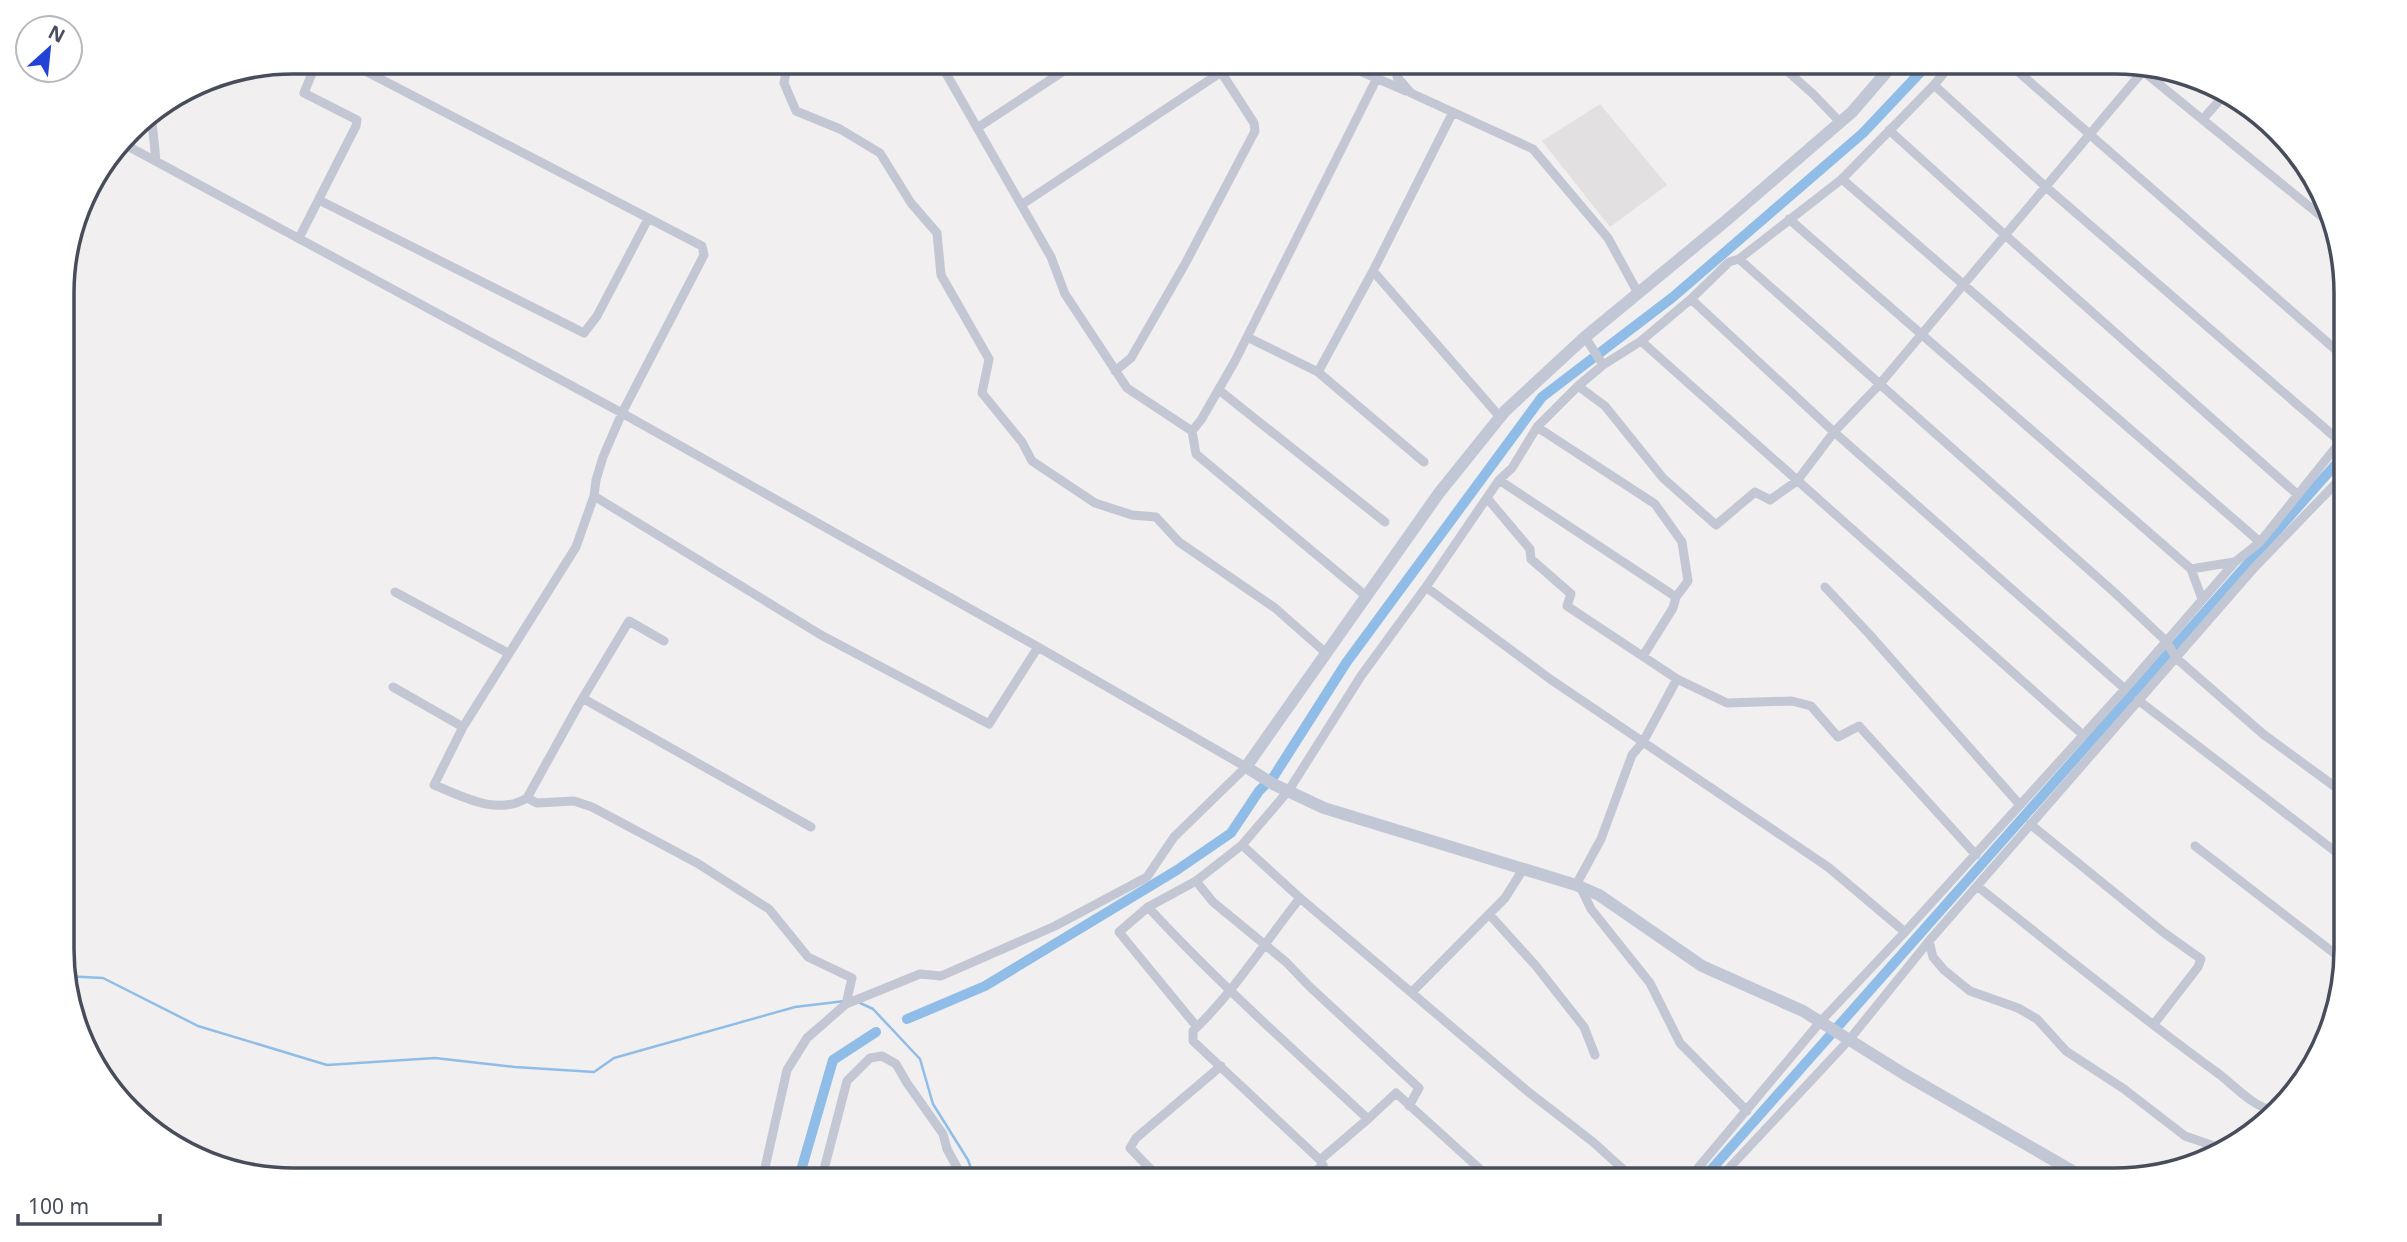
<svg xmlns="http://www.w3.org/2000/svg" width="2407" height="1242" font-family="'Noto Sans',sans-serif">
	<rect width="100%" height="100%" fill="#f1efef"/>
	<path fill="#e2e0e0" d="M1600,104L1667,185L1610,227L1542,141Z"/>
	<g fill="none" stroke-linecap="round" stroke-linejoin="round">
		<path stroke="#8fbde7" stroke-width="2.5" d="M63,976L103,978L198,1026L327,1065L435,1058L515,1067L594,1072L614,1058L795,1007L845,1001
			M858,1002L873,1009L920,1059L933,1104L968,1160L974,1177L988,1181"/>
		<path stroke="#8fbde7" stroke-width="10" d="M907,1019L985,986L1177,870L1231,833L1259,791L1274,776L1346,663L1542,397L1673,297L1863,133L1931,61
			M1702,1180L2344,455
			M798,1181L833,1060L876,1032"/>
		<path stroke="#c3c7d3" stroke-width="9" d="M346,61L702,246L704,255L622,413L603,457L596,480L594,496L576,547L463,727L434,785C464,797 497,816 527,798L578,706L629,621L664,641
			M788,61L784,83L796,111L840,129L880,153L911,203L937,233L941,275L989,359L982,393L1022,442L1032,461L1095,503L1132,515L1156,517L1179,542L1275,608L1326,653
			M939,61L1051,257L1065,294L1127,388L1192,431L1196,454L1366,596
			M1337,61L1406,91
			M1400,61L1397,77L1411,93L1533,149L1608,238L1638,293
			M1776,61L1813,94L1840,122
			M2006,61L2344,357
			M2138,67L2326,220
			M1934,85L2046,187L2343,444
			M151,112L156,161
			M2203,119L2226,93
			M977,128L1079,61
			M1889,130L2004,234L2298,495
			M122,143L622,413L1038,647L1246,767L1174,837L1147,877L1055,926L941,976L920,974L846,1004L807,1038L787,1070L762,1181
			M1842,179L2260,542
			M319,200L584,333L597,316L648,219
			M1021,205L1238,61
			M1789,219L2191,569
			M299,238L356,126L357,120L304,93L317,61
			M1739,259L2115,593L2166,641L2176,658L2263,734L2345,794
			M1373,271L1453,112
			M1691,299L1834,432L2125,689
			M1247,337L1318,372L1373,271L1500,417
			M1585,337L1603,365
			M1641,341L2083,735
			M1115,371L1131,358L1185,264L1255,131L1254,123L1221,72
			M1318,372L1424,462
			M1578,386L1605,406L1663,478L1716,525L1755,492L1770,500L1797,481L1834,432L1879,385L2143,71
			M1219,390L1385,522
			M1537,427L1655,504L1682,542L1688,581L1676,597
			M1192,431L1201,420L1235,361L1377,78
			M1499,480L1676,597L1673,608L1643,656
			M594,496L821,635L989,724L1038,647
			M1487,498L1530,549L1531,559L1571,594L1567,606L1677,679L1727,703L1792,701L1811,706L1838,737L1859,726L1976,855
			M1426,587L1550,679L1828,867L1905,932
			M1825,587L1870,635L2020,805
			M395,592L508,653
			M2202,599L2191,569L2234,562
			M393,687L463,727
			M584,699L811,827
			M2138,700L2345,859
			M527,798L537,803L574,801L592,807L697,863L769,909L808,957L852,978L846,1004
			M2030,824L2163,932L2201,959L2198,967L2154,1024
			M1242,845L1300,898
			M2195,846L2343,960
			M1196,881L1213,902L1286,962L1309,986L1419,1088L1409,1106
			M1576,885L1601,839L1632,755L1643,742L1677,679
			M1977,886C2057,949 2136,1014 2219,1074C2232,1084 2256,1109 2271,1109
			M1581,888L1591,909L1650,983L1680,1043L1747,1111
			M1148,907C1217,982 1294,1050 1368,1119
			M1489,914L1536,966L1584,1027L1595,1055
			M1929,941L1933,957L1944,970L1970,991L2018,1008L2037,1019L2066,1051L2124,1089L2185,1136L2220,1148L2247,1137
			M1412,992L1505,898L1522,871
			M1197,1027L1119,932L1148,907L1196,881L1242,845L1289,790L1361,676L1426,587L1499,480L1512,468L1537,427L1578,386L1603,365L1641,341L1691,299L1729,262L1739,259L1842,179L1934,85L1954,61
			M1320,1160L1193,1041V1031C1234,992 1265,942 1300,898L1526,1090L1593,1142L1635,1180
			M1304,1180L1323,1165L1320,1160L1368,1119L1396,1093L1492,1180
			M1688,1180L1821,1021L1905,932L2125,689L2235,562L2260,542L2344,437
			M1718,1180L1849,1040L1929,941L2254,568L2344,475
			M821,1181L847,1081L870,1058L882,1056L896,1064L907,1083L943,1134L947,1149L959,1171L972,1181
			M1162,1181L1130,1148L1136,1138L1221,1066"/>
		<path stroke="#c2c7d6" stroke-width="12" d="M1896,61L1852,112L1728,219L1585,337L1505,411L1439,493L1246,767L1273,784L1324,808L1576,885L1599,895L1702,966L1803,1011L1904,1074L2088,1180"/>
	</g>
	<path d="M0 0H2407V1242H0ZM293 74H2115A219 219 0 0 1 2334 293V949A219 219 0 0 1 2115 1168H293A219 219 0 0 1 74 949V293A219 219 0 0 1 293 74Z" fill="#fff" fill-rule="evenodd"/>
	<path fill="none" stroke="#484d5b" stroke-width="3.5" d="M293 74H2115A219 219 0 0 1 2334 293V949A219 219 0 0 1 2115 1168H293A219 219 0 0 1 74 949V293A219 219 0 0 1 293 74Z"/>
	<g transform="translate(49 49) rotate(27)"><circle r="33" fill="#ffffff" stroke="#b6b8bd" stroke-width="2"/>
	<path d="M0-5L12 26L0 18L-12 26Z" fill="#2343d6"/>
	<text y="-10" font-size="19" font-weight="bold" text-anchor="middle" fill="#484d5b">N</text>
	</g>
	<path d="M18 1214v10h142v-10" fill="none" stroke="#484d5b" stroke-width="3.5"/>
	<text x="28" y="1214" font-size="21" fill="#484d5b" stroke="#ffffff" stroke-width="5" paint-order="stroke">100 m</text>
</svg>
